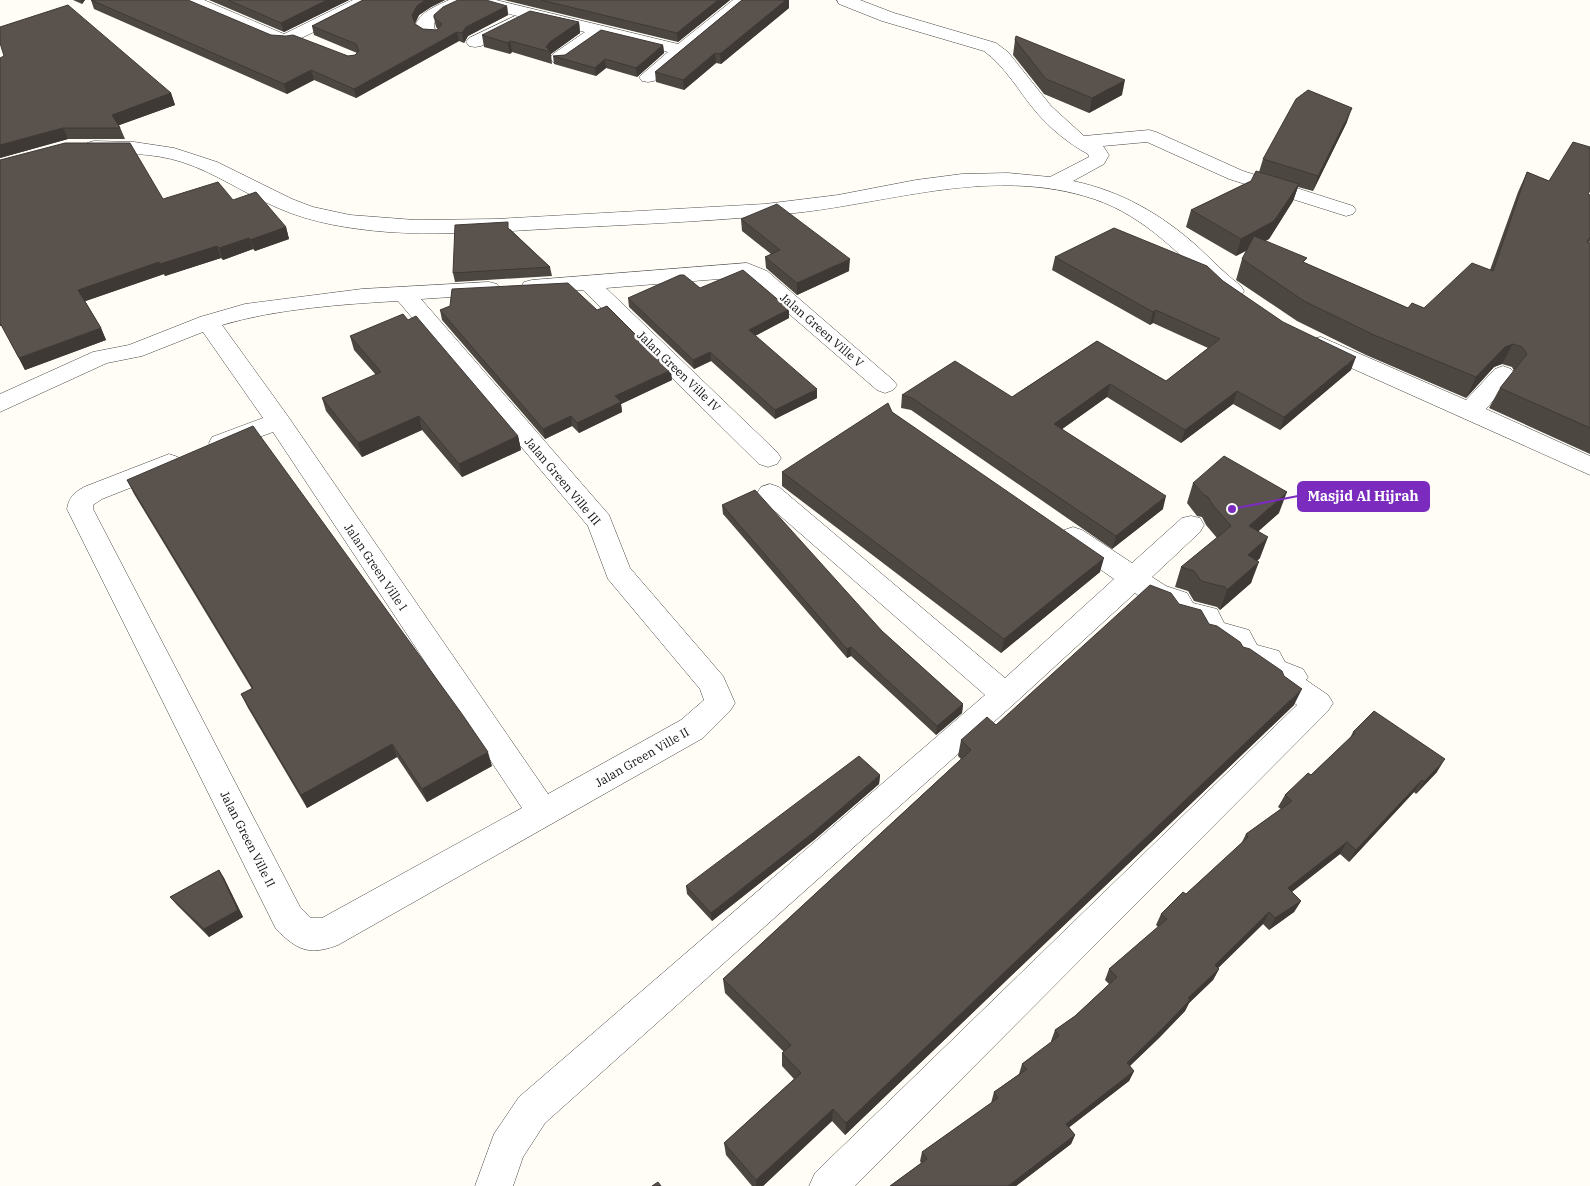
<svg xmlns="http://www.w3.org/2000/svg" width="1590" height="1186" font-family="'IBM Plex Serif',serif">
	<rect width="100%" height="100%" fill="#fffdf5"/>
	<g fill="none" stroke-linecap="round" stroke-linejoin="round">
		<g stroke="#444" stroke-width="1">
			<path id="minor" d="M182,0H204L284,34L353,0H374L372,4L289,44L275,43L184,4Z
				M449,0H496L678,44L733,0H751L654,81L648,82L642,81L639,77L668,52L602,36L565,62L559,63L553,62L550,58L553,54L585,32L497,11L470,2L444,15L434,23V28L442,34L439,38C429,40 409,33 418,20C425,10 438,5 449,0Z
				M837,0H860L894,13L996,43L1008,52L1051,106L1084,136L1149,130L1156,132L1243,171L1353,206L1356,210L1353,214L1346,216L1229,179L1147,142L1103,146L1109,155L1104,164L1073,181C1121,191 1161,214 1198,247C1212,260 1225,274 1241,286L1244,291L1241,296L1233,298L1221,293C1181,257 1147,217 1094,199C994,166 895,202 795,213C719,221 642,224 565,228C506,231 447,236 388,232C350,229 312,223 278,208C245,194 216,173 182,162C154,153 123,153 94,153L87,151L84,147L87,143L94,141L134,142L174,148L217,162L292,199L313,207L350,215L415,220L496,219L765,204L838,195L916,180L962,174L1008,173L1050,177L1089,157L1088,154C1069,144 1051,129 1037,113C1019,92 1006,67 984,51L882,21L839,4Z
				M515,16L521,17L524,21L521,25L481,46L475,47L469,46L466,42L469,38Z
				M747,263L767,271L893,380L897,385L893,390L885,393L877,390L751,281L744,277L606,288L777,452L781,458L777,464L768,467L759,464L583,290L532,294L524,292L521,287L524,282L532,280Z
				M489,282L497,284L500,289L497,294L421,299L609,515L630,568L723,676L735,703L730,711L703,738L338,945C309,956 297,950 276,929L67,509C69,497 74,493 84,487L169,454L178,457L182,463L178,469L102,499L93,505V509L300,907L311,918H322L522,808L273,432L221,451L212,449L209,443L212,437L263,418L203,332L142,356L107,363L0,412V394L93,352L129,345L200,317L245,304L362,289ZM398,301L588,526L608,579L700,689L704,700L681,720L548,794L287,415L222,325C275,309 343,304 398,301Z
				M1321,337L1466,400L1495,369L1503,366L1511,369L1515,374L1511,379L1486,409L1590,456V475L1349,367L1313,349L1309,344L1313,339Z
				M770,484L779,487L1005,678L1114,579L1064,544L1060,537L1064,530L1073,527L1082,530L1132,563L1182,518L1191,516L1200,518L1204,525L1200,532L1152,577L1166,586L1187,593L1193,603L1217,609L1224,623L1249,630L1257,645L1279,651L1285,662L1303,669L1308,677L1306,680L1328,695L1333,703L1328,711L855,1186H809L815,1173L1297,705L1278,691L1274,682L1263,678L1258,668L1237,662L1229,646L1203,639L1196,625L1174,619L1167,608L1147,601L1135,593L1015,703L545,1123L523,1157L513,1186H475L494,1134L519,1097L985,695L761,499L757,493L761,487Z"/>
		</g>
		<use href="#minor" fill="#fff" fill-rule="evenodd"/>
	</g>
	<path fill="#4d4742" d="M73,0H85L82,4Z
		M91,0L271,35L348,56L355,55L357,53L314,35L312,26L363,0H445L431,7L419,15L415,24L423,29L437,30L438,29L436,27L434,18L507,6L508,15L468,36L464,43L459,41L356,98L314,80L287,94L94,9Z
		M209,0H349L284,32Z
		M504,0H730L678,42Z
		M742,0H789V8L721,64L716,63L684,90L656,82L655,72Z
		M579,22L580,33L552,53L551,54L552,64L512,52L510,54L484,47L482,35Z
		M1015,40L1122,95L1089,113L1044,94L1013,55Z
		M663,45L664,53L637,77L606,68L596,76L554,64L553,56L565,55Z
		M0,58L171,93L175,105L119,125L125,139H68L0,158Z
		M1347,122L1313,191L1298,187L1293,201L1269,239L1265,241L1305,263L1408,308H1424L1490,270L1518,192L1527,172L1549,181L1590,195V241L1589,243H1590V454L1489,408L1500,388L1514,371L1512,367L1502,364L1494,367L1466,398L1366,355L1297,321L1236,280L1242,259L1247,250L1236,256L1186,227L1191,210L1251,181L1259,172L1263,159Z
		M0,160L163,199L233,200L286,227L289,239L255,251L253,249L223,260L221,258L165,276L164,274L85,301L101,328L106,340L25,370L2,326H0Z
		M741,219L849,271L797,295L766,268L765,257L771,254L742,231Z
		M510,229L550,267L552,276L455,282L453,273Z
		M1055,257L1223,281L1351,370L1280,430L1233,404L1181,443L1107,397L1062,429L1163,509L1112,549L911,410L901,408L902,395L1012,397L1097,341L1166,381L1208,348L1153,323L1150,325L1052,270Z
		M700,288L789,318L755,336L817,398L775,419L711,361L694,369L629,307L628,298Z
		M450,306L672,380L621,404L622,412L579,433L572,426L545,439L442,320L440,310Z
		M350,336L518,436L521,450L462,477L422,430L362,457L326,411L322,398L376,375L354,350Z
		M892,412L1100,572L1001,653L782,486V472Z
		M127,480L492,766L427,802L397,757L307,808L248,708L241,694L252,689L134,494Z
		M1193,483L1279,513L1258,531L1260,558L1257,561L1251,583L1220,610L1217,607L1194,601L1188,591L1175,587L1181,567L1217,538L1206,525L1202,517L1197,516L1187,503Z
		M722,505L882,631L963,704L962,713L936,735L851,656L847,658L723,514Z
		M1179,604L1243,647L1294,705L845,1135L832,1121L763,1186H752L726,1155L724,1143L794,1079L782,1066V1053L784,1052L725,993L723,979L961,759L958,756L961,740L996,725Z
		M1353,732L1437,772L1416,794L1414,792L1349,862L1340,854L1292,892L1301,901L1294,912L1269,930L1263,924L1218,968L1219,969L1213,980L1189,1003L1185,1011L1159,1038L1130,1066L1134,1071L1129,1081L1069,1127L1075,1135L1071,1144L1016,1186H890L921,1163L920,1161L922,1152L991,1103L994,1092L1019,1074L1022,1064L1052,1042L1051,1041L1055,1030L1075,1016L1109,984L1105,980L1109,969L1158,927L1156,925L1161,914L1186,894L1241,844L1246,834L1281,809L1278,807L1285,795L1311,775L1350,738Z
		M880,775L879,784L814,840L712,921L687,894L686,886Z
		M219,870L224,878L243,917L209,937L176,904L170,897Z"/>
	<path fill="#3f3936" d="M81,0H85L82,4Z
		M327,0H349L284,32L281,23Z
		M425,0H445L431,7L419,15L414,25L412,15L417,6Z
		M718,0H730L678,42L677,33Z
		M786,0H789V8L721,64L720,54Z
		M507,6L508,15L468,36L464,43L462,33L466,27Z
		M579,22L580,33L551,54L546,47L550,42Z
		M457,32L459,41L356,98L354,89Z
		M510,41L512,52L510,54L508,43Z
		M663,45L664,53L637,77L636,68Z
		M715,53L716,63L684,90L683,80Z
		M605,59L606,68L596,76L595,68Z
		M311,70L314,80L287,94L284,84Z
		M1125,80L1122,95L1089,113L1092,98Z
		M171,93L175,105L117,126L112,115Z
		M1352,108L1347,122L1313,191L1318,176Z
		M63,128L68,139L0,158V145Z
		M1299,184L1293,201L1269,239L1236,256L1241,239Z
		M286,227L289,239L255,251L250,240Z
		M249,238L253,249L223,260L219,248Z
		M217,246L221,258L165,276L160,264Z
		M850,259L849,271L797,295V283Z
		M159,262L164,274L83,302L78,290Z
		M789,309V318L749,339V330Z
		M1156,310L1153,323L1150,325L1153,312Z
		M101,328L106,340L25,370L19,358Z
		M1513,344L1502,364L1494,367L1466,398L1476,377L1505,347Z
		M710,352L711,361L694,369L693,360Z
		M1356,357L1351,370L1280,430L1284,417Z
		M671,370L672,380L621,404L622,412L579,433L577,423L615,396Z
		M1110,384L1107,397L1051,437L1054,424Z
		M817,389V398L775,419V410Z
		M1237,391L1233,404L1181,443L1185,430Z
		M419,416L422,430L362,457L358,443Z
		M571,416L572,426L545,439L543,429Z
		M518,436L521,450L462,477L459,464Z
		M1287,492L1279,513L1242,546L1249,526Z
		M1166,496L1163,509L1112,549L1116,536Z
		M1268,537L1260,558L1240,576L1248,555Z
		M1104,558L1100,572L1001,653L1004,639Z
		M1259,562L1251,583L1220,610L1227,590Z
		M851,647V656L847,658V649Z
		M1302,689L1294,705L845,1135L846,1123Z
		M963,704L962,713L936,735L937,726Z
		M392,744L397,757L307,808L301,795Z
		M488,752L492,766L427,802L422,789Z
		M1445,759L1437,772L1416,794L1424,782Z
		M880,775L879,784L814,840L712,921L711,913Z
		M1422,780L1414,792L1349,862L1356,850Z
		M1347,842L1340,854L1281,900L1288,888Z
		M219,870L224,878L243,917L209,937L204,929Z
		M1301,901L1294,912L1269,930L1275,918Z
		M1269,912L1263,924L1210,976L1215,965Z
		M1219,969L1213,980L1189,1003L1185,1011L1159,1038L1122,1073L1127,1063L1188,998Z
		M1134,1071L1129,1081L1062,1133L1066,1124Z
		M833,1109L832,1121L763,1186H756V1180Z
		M1075,1135L1071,1144L1016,1186H1008Z"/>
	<path fill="#5a524d" stroke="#3f3936" d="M91,0H188L271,35L286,36L293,35L348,56L355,55L359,51L356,44L312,26L363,0H425L417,6L412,15L415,24L423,29L437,30L442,24L434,18V15L443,7L458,0H486L507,6L466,27L462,33L457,32L354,89L311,70L284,84Z
		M228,0H327L281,23Z
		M541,0H718L677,33Z
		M742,0H786L720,54L715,53L683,80L655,72Z
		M68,5L171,93L112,115L120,128H63L0,145V58L4,56L0,43V27Z
		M530,11L579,22L550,42L546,47L551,52L510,41L508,43L482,35Z
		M601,30L663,45L636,68L605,59L595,68L553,56L565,55Z
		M1016,36L1125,80L1092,98L1046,79L1015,40Z
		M1308,90L1352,108L1318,176L1263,159L1296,99Z
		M1573,142L1590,147V191L1588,194L1590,195V237L1587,242L1590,243V428L1500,388L1527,354L1522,347L1513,344L1505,347L1476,377L1374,335L1304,301L1242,259L1254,236L1307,258L1303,262L1408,308L1412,303L1424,308L1472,263L1493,271L1527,172L1549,181Z
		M65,143H130L163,199L218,182L233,200L256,192L286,227L250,240L249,238L219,248L217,246L160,264L159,262L78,290L101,328L19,358L0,323V160Z
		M1256,171L1299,184L1274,221L1241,239L1191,210L1251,181Z
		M777,204L850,259L797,283L765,257L780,250L741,219Z
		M508,222V228L550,267L453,273L455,225Z
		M1114,228L1207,266L1223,281L1283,322L1356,357L1284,417L1237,391L1185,430L1110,384L1054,424L1166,496L1116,536L912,398L902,395L955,361L1012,397L1097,341L1166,381L1220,339L1156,310L1153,312L1055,257Z
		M743,270L789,309L749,330L817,389L775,410L710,352L693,360L628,298L680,275H684L700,288Z
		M568,283L597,310L607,306L671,370L615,396L621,402L577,423L571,416L543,429L440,310L450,306L452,289Z
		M403,314L408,320L416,316L518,436L459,464L419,416L358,443L322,398L381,372L350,336Z
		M888,403L892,412L1104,558L1004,639L782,472Z
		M253,426L462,714L488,752L422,789L392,744L301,795L241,694L253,688L127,480Z
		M1224,456L1287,492L1249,526L1268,537L1248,555L1259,562L1227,590L1225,587L1201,581L1194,571L1181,567L1231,526L1212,504L1208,497L1204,495L1193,483Z
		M755,490L882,631L963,704L937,726L851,647L847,649L722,505Z
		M1150,585L1171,593L1179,604L1201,610L1209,624L1217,626L1240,642L1243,647L1250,649L1282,671L1284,676L1302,689L846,1123L833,1109L756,1180L724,1143L801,1073L782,1053L791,1045L723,979L971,750L961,740L987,717L996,725Z
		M1374,711L1445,759L1424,782L1422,780L1356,850L1347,842L1288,888L1301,901L1275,918L1269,912L1215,965L1219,969L1188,998L1190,1000L1164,1027L1127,1063L1134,1071L1066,1124L1075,1135L1008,1186H890L927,1159L922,1152L998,1098L994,1092L1027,1069L1022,1064L1059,1036L1055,1030L1075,1016L1117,977L1109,969L1167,919L1161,914L1183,892L1186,894L1248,837L1246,834L1292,801L1285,795L1308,773L1311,775L1355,733L1353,732Z
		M859,756L880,775L814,832L711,913L686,886Z
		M219,870L238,910L204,929L170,897Z
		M658,1182L661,1186H652Z"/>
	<g text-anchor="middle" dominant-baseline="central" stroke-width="5" stroke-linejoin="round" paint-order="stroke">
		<g font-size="12" fill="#111" stroke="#fff">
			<text transform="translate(822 330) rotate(41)">Jalan Green Ville V</text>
			<text transform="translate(679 371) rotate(44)">Jalan Green Ville IV</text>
			<text transform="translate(563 481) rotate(50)">Jalan Green Ville III</text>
			<text transform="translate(376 567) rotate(56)">Jalan Green Ville I</text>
			<text transform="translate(642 757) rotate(-30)">Jalan Green Ville II</text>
			<text transform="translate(248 839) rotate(63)">Jalan Green Ville II</text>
		</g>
	</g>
	<path fill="none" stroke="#7b2cbf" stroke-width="2" d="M1232 509L1298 496"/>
	<circle fill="#7b2cbf" stroke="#fff" stroke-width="2" cx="1232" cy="509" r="5"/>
	<rect fill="#7b2cbf" stroke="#7b2cbf" stroke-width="2" x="1298" y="482" width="131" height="29" rx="5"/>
	<g font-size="14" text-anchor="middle" font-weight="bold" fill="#fff">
		<text x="1363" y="501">Masjid Al Hijrah</text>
	</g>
</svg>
